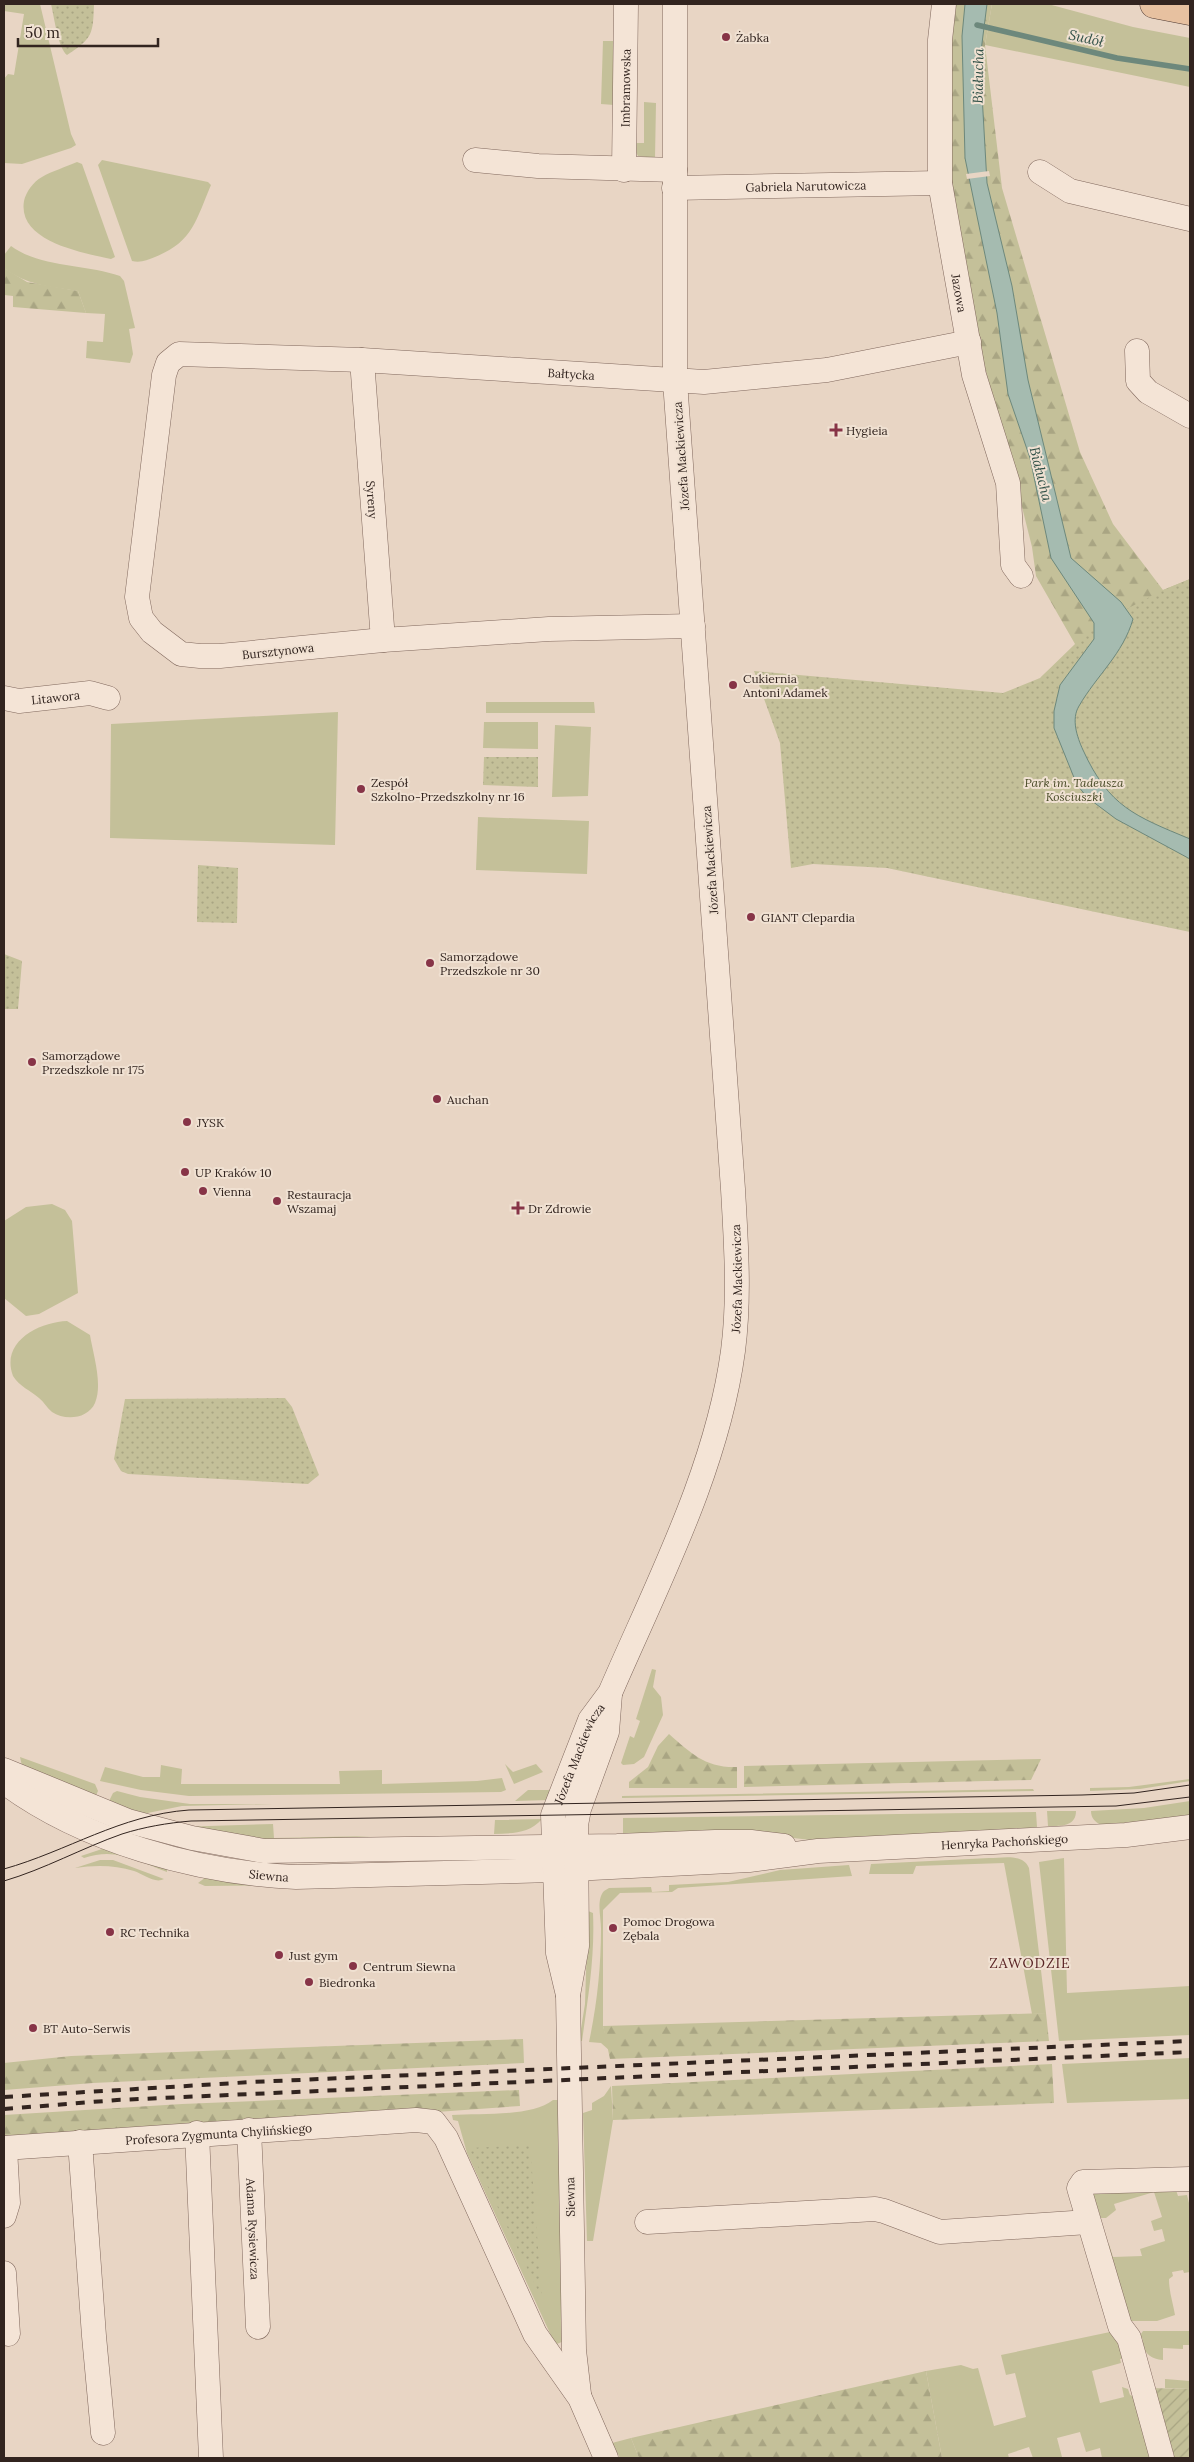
<svg xmlns="http://www.w3.org/2000/svg" width="1194" height="2462" font-family="Lora,serif">
	<defs>
		<pattern id="forest-firs" width="22" height="20" patternUnits="userSpaceOnUse" patternTransform="scale(1.25)"><rect width="22" height="20" fill="#c4c099"/><path d="M5 1l3.5 6h-7zM16 11l3.5 6h-7z" fill="#a9a583"/></pattern>
		<pattern id="park-dots" width="8" height="8" patternUnits="userSpaceOnUse" patternTransform="scale(1.25)"><rect width="8" height="8" fill="#c4c099"/><path d="M2 2h.1M6 6h.1" fill="none" stroke="#a9a583" stroke-width="1.8" stroke-linecap="round"/></pattern>
		<pattern id="garden-furrows" width="10" height="10" patternUnits="userSpaceOnUse" patternTransform="scale(1.25)"><rect width="10" height="10" fill="#c4c099"/><path d="M-1 1l2-2M0 10L10 0M9 11l2-2" fill="none" stroke="#a9a583"/></pattern>
	</defs>
	<rect width="100%" height="100%" fill="#e8d5c4"/>
	<path fill="#c4c099" d="M4,4H40L71,134L76,145L71,148L22,164L4,163V79L8,74L14,75L24,14L4,11Z
		M992,4H1048L1133,27L1190,38V87L985,45Z
		M603,41H615L614,105L601,104Z
		M644,102L656,103L655,158L638,156L631,143H644Z
		M102,160L208,182L211,185C196,220 193,242 155,257C147,260 141,263 132,261L98,165Z
		M77,162L82,164L115,257L111,259C84,253 17,242 24,201C26,192 33,182 42,177C52,171 66,167 77,162Z
		M11,246C41,268 86,264 120,276L124,281L135,328L129,329L133,354L130,363L86,358L87,341L103,342L105,314L86,313L78,291C51,287 26,285 4,268V255Z
		M486,702H594L595,713H486Z
		M338,712L335,845L110,838L111,724Z
		M484,722H538V749L483,748Z
		M555,725L591,727L588,796L552,797Z
		M478,817L589,821L587,874L476,870Z
		M52,1204L65,1210L72,1221L78,1293L39,1314L26,1316L4,1298V1221L26,1207Z
		M67,1321L90,1335C93,1354 103,1384 95,1403C88,1419 65,1421 52,1412C47,1408 44,1402 39,1398C31,1391 19,1386 13,1376C0,1341 40,1322 67,1321Z
		M652,1669L656,1670L653,1687L661,1697L663,1715L644,1757L634,1764L623,1765L621,1763L630,1736L634,1738L640,1721L636,1719Z
		M20,1757L95,1784L98,1791L93,1802L22,1766Z
		M505,1764L513,1772L536,1764L543,1772L514,1784Z
		M161,1765L182,1769L181,1784H340L339,1771L382,1770V1784L477,1781L502,1778L506,1790L501,1792L189,1796L141,1790L100,1781L105,1767L143,1777H160Z
		M1190,1779V1781L1140,1789L1090,1791V1788L1129,1787Z
		M1033,1789L1034,1791L622,1798V1796Z
		M528,1790H552L549,1800L515,1801Z
		M117,1791L140,1797L190,1804H273L182,1806L133,1816L106,1807L113,1793Z
		M1190,1801V1817L1101,1825C1095,1822 1091,1818 1091,1811L1144,1808Z
		M1047,1811H1076C1076,1827 1060,1826 1048,1826Z
		M1036,1812L1037,1827L993,1832L819,1841L743,1832L623,1837V1818Z
		M542,1819C529,1834 513,1833 494,1834L495,1820Z
		M273,1824L274,1838L372,1836L263,1843L177,1827Z
		M105,1848L167,1868V1872C138,1861 116,1847 84,1858L81,1856Z
		M989,1858C1003,1858 1023,1853 1029,1868L1046,2013L1032,2014L1004,1863L916,1866L913,1874H869L871,1864Z
		M1064,1858L1067,1993L1190,1986V2035L1059,2041L1039,1862Z
		M100,1860H113L164,1879C155,1884 143,1874 134,1871C115,1865 95,1865 75,1868Z
		M849,1865L852,1876L678,1888L672,1892L620,1893L603,1910V2026L610,2051L601,2043L589,2042C597,2005 601,1967 601,1929C601,1917 596,1900 604,1891L609,1888L651,1887L652,1892L669,1891V1885L728,1882L780,1870Z
		M206,1877L293,1885L205,1886L198,1883Z
		M588,1911L593,1913C595,1957 588,1998 582,2041H579L585,2004Z
		M1190,2058V2099L1067,2103L1062,2064Z
		M611,2086L613,2120L593,2241H587L583,2113L592,2110V2103L604,2096Z
		M553,2100H559L564,2341L557,2344L554,2342L467,2153L458,2121L453,2120L452,2115C480,2113 532,2117 553,2100Z
		M1174,2184L1178,2196L1187,2195L1190,2207V2272L1184,2273L1183,2270L1172,2272L1173,2276L1169,2279C1169,2292 1173,2303 1175,2315L1157,2321H1130L1107,2247L1109,2244L1113,2257L1142,2256L1140,2249L1165,2241L1162,2229L1154,2231L1151,2221L1162,2217L1154,2192L1114,2204L1116,2210L1106,2218H1101L1091,2188Z
		M1143,2331H1190V2345H1183V2349L1163,2348V2360C1151,2359 1146,2354 1141,2344L1143,2339L1139,2337Z
		M1110,2332L1128,2357L1120,2359L1121,2363L1092,2371L1100,2403L1124,2397L1122,2387L1128,2389L1130,2395L1137,2398L1156,2458H1102L1100,2448L1086,2452L1080,2432L1057,2438L1062,2457L1058,2458H1033L1029,2447L1008,2454L1009,2458H942L926,2371L961,2365L973,2369L978,2368L994,2426L1026,2417L1015,2373L1006,2375L1001,2355Z
		M1165,2379L1190,2381V2389L1165,2388Z
		M631,2438L639,2458H620L612,2443Z"/>
	<path fill="url(#forest-firs)" d="M951,4H992L985,45L1002,188L1080,452L1113,524L1163,590L1190,579L1040,678L1075,644L1036,576L1032,547L1017,487L977,338L949,173Z
		M4,268L27,282L78,291L86,313L13,307V296L4,295Z
		M669,1734C691,1753 705,1768 737,1767V1788H629V1782L648,1767L658,1746Z
		M1041,1759L1031,1780L744,1787V1766Z
		M1046,2013L1049,2041L610,2059L603,2026Z
		M523,2039L524,2063L93,2083L4,2090V2063L71,2056Z
		M1052,2064L1054,2103L613,2120L612,2086Z
		M519,2090L520,2106L4,2143V2115L182,2104Z
		M926,2371L942,2458H639L631,2438Z"/>
	<path fill="url(#park-dots)" d="M51,4H94C93,34 93,38 67,55C58,48 54,16 51,4Z
		M1190,579V932L887,868L813,864L791,868L780,743L754,671L1003,693L1040,678L1100,623L1163,590Z
		M484,757H538V787L483,785Z
		M198,865L238,868L237,923L197,922Z
		M4,954L22,961L18,1009H4Z
		M285,1398L292,1407L319,1475L308,1484L128,1474L121,1471L114,1459L125,1399Z
		M530,2145L542,2299L469,2148Z"/>
	<path fill="url(#garden-furrows)" d="M1150,2388L1190,2389V2458H1168Z"/>
	<path fill="#a5bbb0" stroke="#6d887c" d="M965,4H987L980,59L987,183L1012,286L1028,380L1071,558L1121,602L1133,619C1123,654 1097,675 1079,706C1071,719 1077,737 1083,750C1109,807 1135,816 1190,839V859L1116,819L1088,798L1077,785L1054,728V711L1060,685L1094,639V623L1051,558L1030,458L1008,394L997,313L965,158L962,36Z"/>
	<path fill="#e8d5c4" d="M989,171L990,176L967,179L966,174Z"/>
	<g fill="none" stroke-linecap="round" stroke-linejoin="round">
		<path stroke="#6d887c" stroke-width="5.5" d="M977,25L1117,58L1190,69"/>
		<g stroke="#80685d" stroke-width="25">
			<g id="minor">
				<path id="s1" d="M944,4L940,40V183L974,375L1008,483L1013,565L1021,576"/>
				<path d="M475,160L538,166L675,170"/>
				<path id="s2" d="M624,170L626,4"/>
				<path d="M1040,172L1070,191L1190,219"/>
				<path id="s3" d="M674,188L940,183"/>
				<path d="M1137,351L1138,381L1148,392L1190,416"/>
				<path id="s4" d="M362,360L383,640"/>
				<path id="s5" d="M693,626L549,629L383,640L220,656H200L181,654L152,632L141,618L137,597L164,375L168,363L179,354L362,360L704,382L827,370L969,342"/>
				<path id="s6" d="M4,698L19,701L90,693L108,698"/>
				<path d="M4,1770L128,1821L192,1838L264,1851L617,1846L715,1842H751L784,1846"/>
				<path id="s7" d="M4,1782C83,1841 198,1873 296,1877L553,1870L749,1860L818,1851L1126,1835L1190,1827"/>
				<path id="s8" d="M568,1995L558,1953L553,1815L590,1720L610,1693C657,1584 717,1470 733,1351C740,1297 736,1243 733,1189L675,381V4"/>
				<path id="s9" d="M249,2130L258,2327"/>
				<path d="M197,2133L211,2458"/>
				<path d="M80,2142L94,2336L103,2433"/>
				<path id="s10" d="M4,2148L416,2120L434,2122L446,2138L535,2334L580,2398L606,2458"/>
				<path d="M4,2216L8,2203L5,2148"/>
				<path d="M647,2222L875,2209L884,2211L940,2232L1088,2222"/>
				<path d="M4,2273L8,2334"/>
				<path d="M579,2394L574,2350L568,1995L577,1946L576,1825L579,1809L607,1732L610,1694"/>
				<path d="M1162,2458L1129,2338L1120,2326L1079,2188L1083,2182L1190,2179"/>
			</g>
		</g>
		<g stroke="#4e3830" stroke-width="29">
			<path id="major" d="M1154,4L1190,11"/>
		</g>
		<use href="#minor" stroke="#f4e4d6" stroke-width="24"/>
		<use href="#major" stroke="#e7c1a0" stroke-width="28"/>
		<path stroke="#32241f" stroke-width="1" d="M4,1869C68,1851 120,1815 189,1810L1082,1795L1134,1793L1190,1785
			M4,1881C45,1869 82,1848 122,1834C144,1827 167,1823 191,1821L1116,1806L1190,1797"/>
		<path stroke="#32241f" stroke-width="4" stroke-dasharray="9 9" stroke-linecap="butt" d="M4,2097L252,2082L1190,2041
			M4,2109L117,2100L1190,2052"/>
	</g>
	<g fill="#873447" stroke="#f0e1d2" stroke-width="2">
		<circle cx="726" cy="37" r="5"/>
		<path d="M833.5 422.5h5v5h5v5h-5v5h-5v-5h-5v-5h5z"/>
		<circle cx="733" cy="685" r="5"/>
		<circle cx="361" cy="789" r="5"/>
		<circle cx="751" cy="917" r="5"/>
		<circle cx="430" cy="963" r="5"/>
		<circle cx="32" cy="1062" r="5"/>
		<circle cx="437" cy="1099" r="5"/>
		<circle cx="187" cy="1122" r="5"/>
		<circle cx="185" cy="1172" r="5"/>
		<circle cx="203" cy="1191" r="5"/>
		<circle cx="277" cy="1201" r="5"/>
		<path d="M515.5 1200.5h5v5h5v5h-5v5h-5v-5h-5v-5h5z"/>
		<circle cx="613" cy="1928" r="5"/>
		<circle cx="110" cy="1932" r="5"/>
		<circle cx="279" cy="1955" r="5"/>
		<circle cx="353" cy="1966" r="5"/>
		<circle cx="309" cy="1982" r="5"/>
		<circle cx="33" cy="2028" r="5"/>
	</g>
	<g text-anchor="middle" dominant-baseline="central" stroke-width="4" stroke-linejoin="round" paint-order="stroke">
		<g font-size="12" fill="#32241f" stroke="#f0e1d2" text-anchor="start">
			<text x="736" y="37">Żabka</text>
			<text x="846" y="430">Hygieia</text>
			<text x="743" y="678">Cukiernia<tspan x="743" dy="14">Antoni Adamek</tspan></text>
			<text x="371" y="782">Zespół<tspan x="371" dy="14">Szkolno-Przedszkolny nr 16</tspan></text>
			<text x="761" y="917">GIANT Clepardia</text>
			<text x="440" y="956">Samorządowe<tspan x="440" dy="14">Przedszkole nr 30</tspan></text>
			<text x="42" y="1055">Samorządowe<tspan x="42" dy="14">Przedszkole nr 175</tspan></text>
			<text x="447" y="1099">Auchan</text>
			<text x="197" y="1122">JYSK</text>
			<text x="195" y="1172">UP Kraków 10</text>
			<text x="213" y="1191">Vienna</text>
			<text x="287" y="1194">Restauracja<tspan x="287" dy="14">Wszamaj</tspan></text>
			<text x="528" y="1208">Dr Zdrowie</text>
			<text x="623" y="1921">Pomoc Drogowa<tspan x="623" dy="14">Zębala</tspan></text>
			<text x="120" y="1932">RC Technika</text>
			<text x="289" y="1955">Just gym</text>
			<text x="363" y="1966">Centrum Siewna</text>
			<text x="319" y="1982">Biedronka</text>
			<text x="43" y="2028">BT Auto-Serwis</text>
		</g>
		<g font-size="12" fill="#32241f" stroke="#f0e1d2">
			<text stroke="none"><textPath href="#s2" startOffset="82">Imbramowska</textPath></text>
			<text stroke="none"><textPath href="#s3" startOffset="132">Gabriela Narutowicza</textPath></text>
			<text stroke="none"><textPath href="#s1" startOffset="291">Jazowa</textPath></text>
			<text stroke="none"><textPath href="#s5" startOffset="1232">Bałtycka</textPath></text>
			<text transform="translate(681 456) rotate(-94)">Józefa Mackiewicza</text>
			<text stroke="none"><textPath href="#s4" startOffset="140">Syreny</textPath></text>
			<text transform="translate(278 651) rotate(-6)">Bursztynowa</text>
			<text stroke="none"><textPath href="#s6" startOffset="52">Litawora</textPath></text>
			<text transform="translate(710 860) rotate(-94)">Józefa Mackiewicza</text>
			<text stroke="none"><textPath href="#s8" startOffset="754">Józefa Mackiewicza</textPath></text>
			<text stroke="none"><textPath href="#s8" startOffset="248">Józefa Mackiewicza</textPath></text>
			<text stroke="none"><textPath href="#s7" startOffset="1021">Henryka Pachońskiego</textPath></text>
			<text stroke="none"><textPath href="#s7" startOffset="284">Siewna</textPath></text>
			<text stroke="none"><textPath href="#s10" startOffset="215">Profesora Zygmunta Chylińskiego</textPath></text>
			<text transform="translate(570 2197) rotate(-91)">Siewna</text>
			<text stroke="none"><textPath href="#s9" startOffset="99">Adama Rysiewicza</textPath></text>
		</g>
		<g font-size="12" font-style="italic" fill="#4a4c28" stroke="#f0e1d2">
			<text x="1074" y="782">Park im. Tadeusza<tspan x="1074" dy="14">Kościuszki</tspan></text>
		</g>
		<g font-size="14" font-style="italic" fill="#305047" stroke="#f0e1d2">
			<text transform="translate(1086 38) rotate(13)">Sudół</text>
			<text transform="translate(978 76) rotate(-89)">Białucha</text>
			<text transform="translate(1041 474) rotate(76)">Białucha</text>
		</g>
		<g font-size="14" letter-spacing="1" fill="#592324" stroke="#f0e1d2">
			<text x="1030" y="1963">ZAWODZIE</text>
		</g>
	</g>
	<rect width="1194" height="2462" fill="none" stroke="#32241f" stroke-width="10"/>
	<path d="M18 38v8h140v-8" fill="none" stroke="#32241f" stroke-width="2.5"/>
	<text x="25" y="38" font-size="15" fill="#32241f" stroke="#f0e1d2" stroke-width="4" paint-order="stroke">50 m</text>
</svg>
